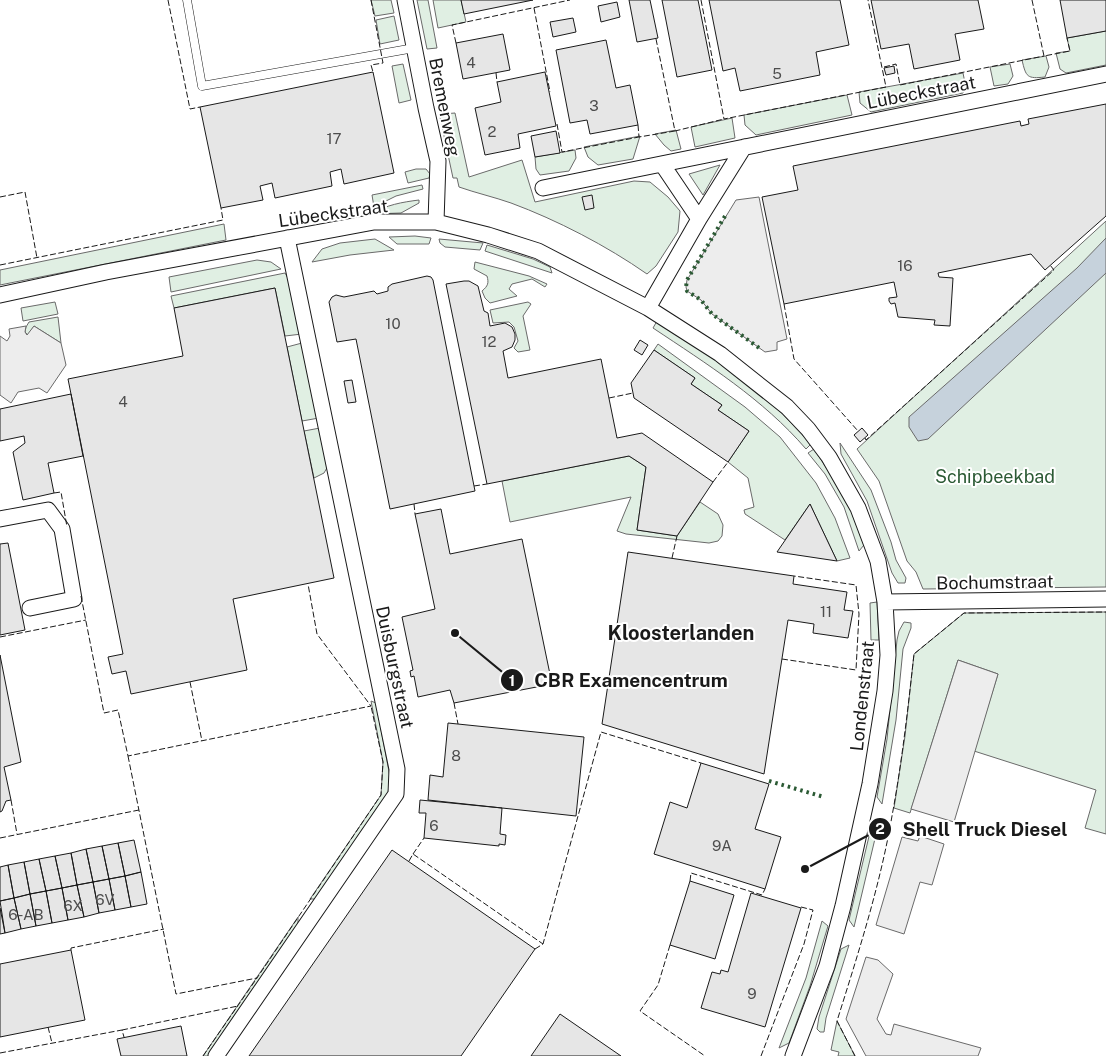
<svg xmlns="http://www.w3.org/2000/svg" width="1106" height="1056" font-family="'Public Sans',sans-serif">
	<rect width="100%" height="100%" fill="#fff"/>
	<path fill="#e0efe3" stroke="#6a6a6a" d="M371,0H391L394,13L375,16Z
		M417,0H428L437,48L427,49Z
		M433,0H461L466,22L438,28Z
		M394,16L399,40L380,44L376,20Z
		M1106,31V65L1066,73L1060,69L1056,53L1070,51L1067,38Z
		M1046,56L1049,67L1045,77C1027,79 1026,77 1022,60Z
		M403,64L411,100L399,103L392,66Z
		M1010,64L1013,76L1008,84L994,86L990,67Z
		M963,73L966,88L963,93L871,112L860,103L859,92Z
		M847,95L852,115L756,135L745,125L744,115Z
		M455,113L469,177L522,160L535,202L634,181L650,182L668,197L680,211L678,232L656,266L647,274C607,246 557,220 511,203C494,197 476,193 459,187L457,178H453L440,117L443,114Z
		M732,118L735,138L695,147L691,127Z
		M676,130L681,149L671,151L664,145L655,134Z
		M640,136L633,159L598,165L588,157L584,147Z
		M575,150L576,158L569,171L540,175L536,169L535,157Z
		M720,165L703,195L689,174Z
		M416,169H426L430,174L429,178L408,183L405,172Z
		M422,185L423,189L396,196L374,207L372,195Z
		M419,200V203L401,213L372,214C385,205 403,202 419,200Z
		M1106,221V587L923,589L916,572L907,561L879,481L857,449Z
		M224,224L226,240L0,285V270Z
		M415,236L431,238L429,244H397L389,237Z
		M375,239L394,250L350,255L312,262L322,249L340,243Z
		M439,239L483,243L480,250L445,247L440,243Z
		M487,245L533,259L550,267L552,273L485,251Z
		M257,260L271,262L281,269L171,292L169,277Z
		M475,262L529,276L547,284L545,287L532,279L512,284L509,289L517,296L490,303L485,298L482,291C488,286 489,283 487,276L474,269Z
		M285,273L289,280L302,334L285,336L275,288L174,308L171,296Z
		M55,302L58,314L23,321L21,308Z
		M528,302L531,304L523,316L530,350L518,352L514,348L518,341L514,327L509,322L493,323L490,310Z
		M58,317L61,343L34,326L28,335L25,332L26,327L29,322Z
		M657,321L682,335L773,404L811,444L806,449C763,399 707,364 653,328Z
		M302,343L319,418L302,421L287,347Z
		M658,344L745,407L780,437L816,483L835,518L850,558L837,561L810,504L785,540L745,514L744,510L754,507L748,478L728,462L749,431L718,410L722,405L691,384L695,378L654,350Z
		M320,428L328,466L324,473L314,478L304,431Z
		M840,443L871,490L891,542L896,560L906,578L905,583H898L892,573L867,501L841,454Z
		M814,449L835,481L853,513L864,545L859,551L844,507L825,474L808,453Z
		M629,456L646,467L637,530L677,536L700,502L718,514L723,525L722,536L718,541L709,543L626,534L617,531L631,497L510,522L502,481Z
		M877,602L879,640H871L870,603Z
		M1106,612V834L1085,828L1096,790L974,751L998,674L958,660L910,813L894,808L905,736L914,654L964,613Z
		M904,622L911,623V628L903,649L896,720L882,804L877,797L887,739L897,640L899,631Z
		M371,701L376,703L390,777L388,793L317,899H310L381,795L383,762Z
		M878,826L854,927L849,920L871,828Z
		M298,917V925L209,1056H203Z
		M822,921L828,926L810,986L789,1043L779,1048L806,978Z
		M849,945L826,1018L824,1032H820L817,1029L819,1017L841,949Z
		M837,1021L855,1056H838L839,1052L831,1050Z"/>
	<path fill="#ededed" stroke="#6a6a6a" d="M759,197L787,339L777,342V350L765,352L712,314L701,300L687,291L686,287L687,280L736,200Z
		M26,326L25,332L27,335L34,326L61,343L66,365L47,393L39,388L18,392L11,403L0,395V336L7,341L10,336L9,329Z
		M958,660L998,674L954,822L911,809Z
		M920,836L944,844L932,885L920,882L904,934L876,925L902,837L918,841Z
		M866,957L878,960L893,974L877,1019L886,1034L891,1035L894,1024L981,1048L978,1056H866L846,1019Z"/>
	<path fill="#c6d2dc" stroke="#6a6a6a" d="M1106,238V273L928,439L918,441L909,427V417L1077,268Z"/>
	<path fill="#e6e6e6" stroke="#1a1a1a" d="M461,0H533L464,14Z
		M629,0H650L658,38L637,42Z
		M662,0H698L712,70L677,77Z
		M709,0H840L849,45L816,52L820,75L740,91L735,68L723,71Z
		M871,0H978L984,29L955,34L960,60L914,69L909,44L881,49Z
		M1060,0H1106V31L1067,38Z
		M617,2L620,17L601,22L598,6Z
		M573,18L576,32L553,37L550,22Z
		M503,34L510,70L463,79L456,43Z
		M606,40L616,88L630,85L638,125L590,134L587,120L570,123L556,50Z
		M894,66L895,73L886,75L884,68Z
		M373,72L394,173L344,184L341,169L330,172L332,186L275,198L272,183L260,186L263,200L221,208L200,107Z
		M545,72L556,126L518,134L520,148L485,155L475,108L501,102L497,82Z
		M1106,104V216L1045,270L1031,254L938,273L939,277L953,278L950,326L934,325L935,320L898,317L895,303L891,304L889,301V298L897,297L894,282L784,304L762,197L798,190L793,166L1020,121L1021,126L1029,124L1028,119Z
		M556,131L560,153L535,157L531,136Z
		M592,195L594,208L585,210L582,197Z
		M427,276L431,277L433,280L475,491L390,509L356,339L337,342L329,302L332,297L336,295L344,297L374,291L377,294L388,291V287L392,284Z
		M464,281H469L478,286L484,311L488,313L490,326L505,323L512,327L515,334V340L512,347L503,351L508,378L601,359L617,438L642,433L713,482L677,536L637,530L646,467L629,456L487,484L446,284Z
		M275,288L334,578L233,599L247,670L131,694L126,671L112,674L108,657L123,654L68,379L183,356L174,308Z
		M640,340L648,345L642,355L634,350Z
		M654,350L695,378L691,384L722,405L718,410L749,431L728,462L634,398L631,383Z
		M352,380L356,402L348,403L344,381Z
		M71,394L83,456L48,463L54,493L23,500L13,452L25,443L24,436L0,441V409Z
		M862,428L868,435L860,442L854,435Z
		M810,504L837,561L777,552Z
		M441,509L450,554L522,539L552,684L454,703L450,690L418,697L414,676L411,677L410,671L413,670L402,617L435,609L415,514Z
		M8,543L25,630L0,635V544Z
		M628,552L794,576L793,584L847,592L844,610L853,611L848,638L813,633L814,624L788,620L764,774L602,724Z
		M0,655L21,762L4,767L11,800L6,801L2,811L0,812Z
		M448,723L584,737L576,816L428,800L430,775L443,777Z
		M701,763L769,784L755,829L781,837L765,889L654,854L670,802L687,808Z
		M420,800L502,808L500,834L506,835L505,845L499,844V846L424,838L426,813H419Z
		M134,840L141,872L125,876L118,843Z
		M118,843L125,876L109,879L102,846Z
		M102,846L109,879L93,882L86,849Z
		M86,849L93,882L77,885L71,853Z
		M392,850L535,949L461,1056H249Z
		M71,853L77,885L62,888L55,856Z
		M55,856L62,888L46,891L39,859Z
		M39,859L46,891L30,894L24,862Z
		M24,862L30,894L14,898L8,865Z
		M8,865L14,898L0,901V867Z
		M141,872L147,904L131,907L125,876Z
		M125,876L131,907L115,910L109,879Z
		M109,879L115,910L99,913L93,882Z
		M690,881L734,895L715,959L670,945Z
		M93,882L99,913L84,917L77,885Z
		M77,885L84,917L68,920L62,888Z
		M62,888L68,920L52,923L46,891Z
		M46,891L52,923L36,926L30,894Z
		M751,893L801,908L765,1027L701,1008L712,972L720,974L721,970L728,972Z
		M30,894L36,926L21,929L14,898Z
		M14,898L21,929L5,933L0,901Z
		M0,908L5,933L0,934Z
		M71,950L85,1020L0,1037V964Z
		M560,1014L621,1056H531Z
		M181,1026L187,1056H121L117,1039Z"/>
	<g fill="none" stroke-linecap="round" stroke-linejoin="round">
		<g stroke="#1a1a1a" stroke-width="9">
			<path id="lane" d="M187,0L202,86L414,48"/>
		</g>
		<g stroke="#1a1a1a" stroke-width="17">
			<path id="street" d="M405,0L426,108L438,161L436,222
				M662,164L699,219
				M543,188L1106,74
				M0,295L106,272L374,222H436L488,235L538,251L648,308L720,354L787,407L808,429L829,457L858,508L878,561L885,602L888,655L885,691L870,784L843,906L827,966L793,1056
				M648,308L699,219L744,147
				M0,519L48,510L62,529L74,599L30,608
				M885,602L1106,599
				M216,1056L396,794L397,769L287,238"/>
		</g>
		<use href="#lane" stroke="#fff" stroke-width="8"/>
		<use href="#street" stroke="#fff" stroke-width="15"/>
		<path stroke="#2b5a34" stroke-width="4" stroke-dasharray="2.5 4" stroke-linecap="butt" d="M725,216L687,280L686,287L687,291L701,300L712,314L762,350
			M769,781L824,797"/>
		<path stroke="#1a1a1a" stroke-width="1" stroke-dasharray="6 2.5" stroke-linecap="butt" d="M168,0L190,109L200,107
			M371,0L383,63L371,65L373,72
			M701,0L724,119L886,87L868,0
			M1032,0L1044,56L1070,51L1067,38
			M534,8L550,92
			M656,39L675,131L724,119
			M456,43L452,25L570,0
			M884,67L896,64L900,85L1044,56
			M496,73L497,82
			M557,124L562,152L639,137
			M638,125L639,137L675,131
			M0,197L25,192L37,258
			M0,265L223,220L221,208
			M784,304L794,359L858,431
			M609,398L633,393
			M865,438L866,440L1054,270L1050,265
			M713,482L728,462
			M474,486L487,484
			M54,493L61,492L67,527
			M414,504L415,514
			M672,558L677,536
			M81,596L104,713L118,710L128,756L371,706L317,634L308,584
			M0,637L86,620
			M782,659L856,670L859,614L856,585L794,576
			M190,682L202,741
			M454,703L458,724
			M128,756L176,994L257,978L381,795L383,762L371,706
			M11,800L17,834
			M0,838L139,810
			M413,854L424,838
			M409,861L413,854L543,944
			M690,881L691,873L762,895L765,889
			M670,945L658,985L640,1011L705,1056
			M535,949L543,944L601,732L701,763
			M71,950V948L164,929
			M48,1027L52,1043
			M122,1030L238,1006
			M0,1053L122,1030L124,1037
			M203,1056L257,978
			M761,1056L804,944L813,910L801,907V908
			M855,1056L837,1021C858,954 880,886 892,816C902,762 908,708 914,654L964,613L1106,612"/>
	</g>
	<g text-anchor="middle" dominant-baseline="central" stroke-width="4" stroke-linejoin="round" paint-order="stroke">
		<g font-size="15" fill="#4d4d4d">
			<text x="471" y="62">4</text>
			<text x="777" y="73">5</text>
			<text x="594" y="105">3</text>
			<text x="492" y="131">2</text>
			<text x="334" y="138">17</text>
			<text x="905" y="265">16</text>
			<text x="393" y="323">10</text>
			<text x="489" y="341">12</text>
			<text x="123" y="401">4</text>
			<text x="826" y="611">11</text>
			<text x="456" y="755">8</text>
			<text x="434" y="825">6</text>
			<text x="722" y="845">9A</text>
			<text x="105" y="899">6V</text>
			<text x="73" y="905">6X</text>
			<text x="26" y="914">6-AB</text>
			<text x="752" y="993">9</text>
		</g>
		<g font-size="18" fill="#1a1a1a" stroke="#fff">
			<text transform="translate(921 92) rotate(-11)">Lübeckstraat</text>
			<text transform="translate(445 107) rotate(79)">Bremenweg</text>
			<text transform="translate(333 213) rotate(-8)">Lübeckstraat</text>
			<text transform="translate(995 582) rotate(-1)">Bochumstraat</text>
			<text transform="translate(395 667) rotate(78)">Duisburgstraat</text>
			<text transform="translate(862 696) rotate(-84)">Londenstraat</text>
		</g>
		<g font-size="18" fill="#2b5a34" stroke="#fff">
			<text x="995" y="476">Schipbeekbad</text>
		</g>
		<g font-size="20" font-weight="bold" fill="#1a1a1a" stroke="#fff">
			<text x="681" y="633">Kloosterlanden</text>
		</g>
	</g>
	<path fill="none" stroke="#1a1a1a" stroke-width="2" d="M455 633L512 680M805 869L880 829"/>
	<g fill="#1a1a1a" stroke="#fff" stroke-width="2">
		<circle cx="455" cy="633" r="5"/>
		<circle cx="805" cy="869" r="5"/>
		<circle cx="512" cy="680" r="12"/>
		<circle cx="880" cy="829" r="12"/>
	</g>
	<g font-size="15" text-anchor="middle" font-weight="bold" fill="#fff">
		<text x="512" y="686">1</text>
		<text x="880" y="834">2</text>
	</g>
	<g font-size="19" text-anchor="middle" font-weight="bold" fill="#1a1a1a" stroke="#fff" stroke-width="4" stroke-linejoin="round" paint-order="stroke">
		<text x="631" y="687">CBR Examencentrum</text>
		<text x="985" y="836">Shell Truck Diesel</text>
	</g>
</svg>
